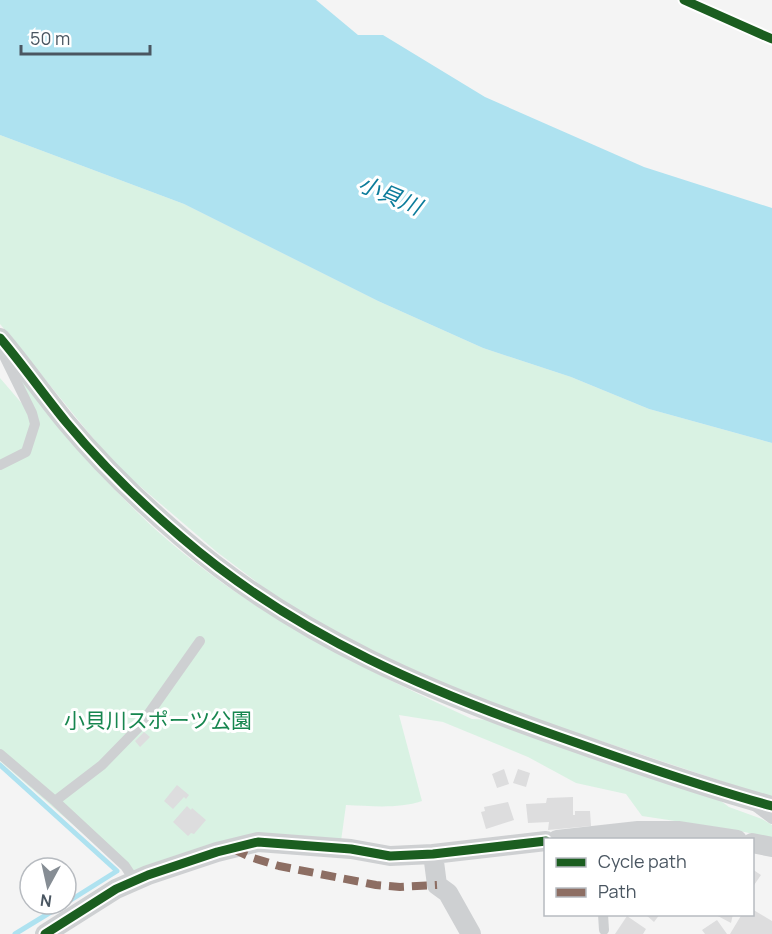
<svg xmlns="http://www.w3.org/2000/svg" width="772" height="934" font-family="Manrope,'Noto Sans JP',sans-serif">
	<rect width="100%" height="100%" fill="#f4f4f4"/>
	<path fill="#d9f2e3" d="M0,135L184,204L378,301L483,348L571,377L649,409L772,443V798L478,700L326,629L275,596L217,552L114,464L0,324Z
		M10,365C61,426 110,492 171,543C261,619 366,670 472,719L491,720L714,796L729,807L762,819L772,825V838L735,830L642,816L626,794L576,783L528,757L443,722L399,715L422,801C398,809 371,806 346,805L341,841L294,835L253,833L126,875V871L0,761V378L36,420Z"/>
	<path fill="#aee2f0" d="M0,0H316L358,35H383L485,97L644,167L772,208V443L649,409L571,377L483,348L378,301L184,204L0,135Z"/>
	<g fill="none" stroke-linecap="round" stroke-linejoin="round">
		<path stroke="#aee2f0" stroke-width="5" d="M0,765L117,871L66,903
			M15,934L64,904"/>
	</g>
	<path fill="#ddddde" d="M144,732L150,737L140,747L135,741Z
		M504,769L509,784L497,788L492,774Z
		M518,769L530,773L526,787L513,783Z
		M177,785L189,795L186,799L184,797L173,809L164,801Z
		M573,797V815H575V811H590L591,826L548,830L549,822L528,823L526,804L546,803L547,798Z
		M508,802L514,820L486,829L481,812L485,811L484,807Z
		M187,806L191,810L192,808L206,820L194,834L191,833L188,836L173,822Z
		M752,869L761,875L752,888Z
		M752,909L772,921V934H730L742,914H752Z
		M645,914H660L654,922Z
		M714,914H733L731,923Z
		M627,916L646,929L643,934H615Z
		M717,920L727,934H705L702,930Z"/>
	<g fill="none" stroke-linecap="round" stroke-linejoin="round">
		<path stroke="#ced0d2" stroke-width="10" d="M0,348L32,413L35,424L26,452L0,465
			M0,754L55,801L125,866L135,881
			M55,801L102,765L140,726L200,641
			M756,807L772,819
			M603,914L604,930"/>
		<path stroke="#ced0d2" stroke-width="20" d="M0,338C23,365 43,394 66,422C100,463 140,502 181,537C297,637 434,694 577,743C642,766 706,788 772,806
			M557,840L638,831H678L737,840
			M752,843L772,847
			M433,854L437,885L448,893L471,934
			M45,934L116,889L148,875L217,852L258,842L351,849L390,856L433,854L546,841"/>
		<path stroke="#8d6e63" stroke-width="8" stroke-dasharray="15 8" stroke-linecap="butt" d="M233,849L250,857L279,866L376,885L400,887L437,885"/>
		<g stroke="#fff" stroke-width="13">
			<path id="cycleway" d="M684,0L772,39
				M0,338C23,365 43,394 66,422C100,463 140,502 181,537C297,637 434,694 577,743C642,766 706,788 772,806
				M45,934L116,889L148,875L217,852L258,842L351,849L390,856L433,854L546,841"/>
		</g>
		<use href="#cycleway" stroke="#1b5e20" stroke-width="9"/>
	</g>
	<g text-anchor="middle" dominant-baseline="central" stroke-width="6" stroke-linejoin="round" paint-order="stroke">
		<g font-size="21" fill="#17864f" stroke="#fff">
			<text x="158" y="720">小貝川スポーツ公園</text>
		</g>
		<g font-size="22" font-style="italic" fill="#0c7c9b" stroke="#fff">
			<text transform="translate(390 195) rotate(23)">小貝川</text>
		</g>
	</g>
	<rect x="544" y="838" width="210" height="78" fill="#ffffff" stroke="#b7bbc0" stroke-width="1.5"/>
	<rect x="556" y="858" width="30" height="9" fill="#1b5e20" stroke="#b7bbc0" stroke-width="1.5"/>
	<text x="598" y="868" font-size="18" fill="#4a5661">Cycle path</text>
	<rect x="556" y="888" width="30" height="9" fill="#8d6e63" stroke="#b7bbc0" stroke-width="1.5"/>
	<text x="598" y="898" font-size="18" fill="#4a5661">Path</text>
	<g transform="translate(48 886) rotate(188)"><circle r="28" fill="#ffffff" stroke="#b7bbc0" stroke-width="1.5"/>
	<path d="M0-4.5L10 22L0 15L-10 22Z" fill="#868d94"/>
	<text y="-9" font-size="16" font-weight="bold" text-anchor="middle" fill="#4a5661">N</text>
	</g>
	<path d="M21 45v9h129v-9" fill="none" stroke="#4a5661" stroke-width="3"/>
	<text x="30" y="45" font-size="18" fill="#4a5661" stroke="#ffffff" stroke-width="4.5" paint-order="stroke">50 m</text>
</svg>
